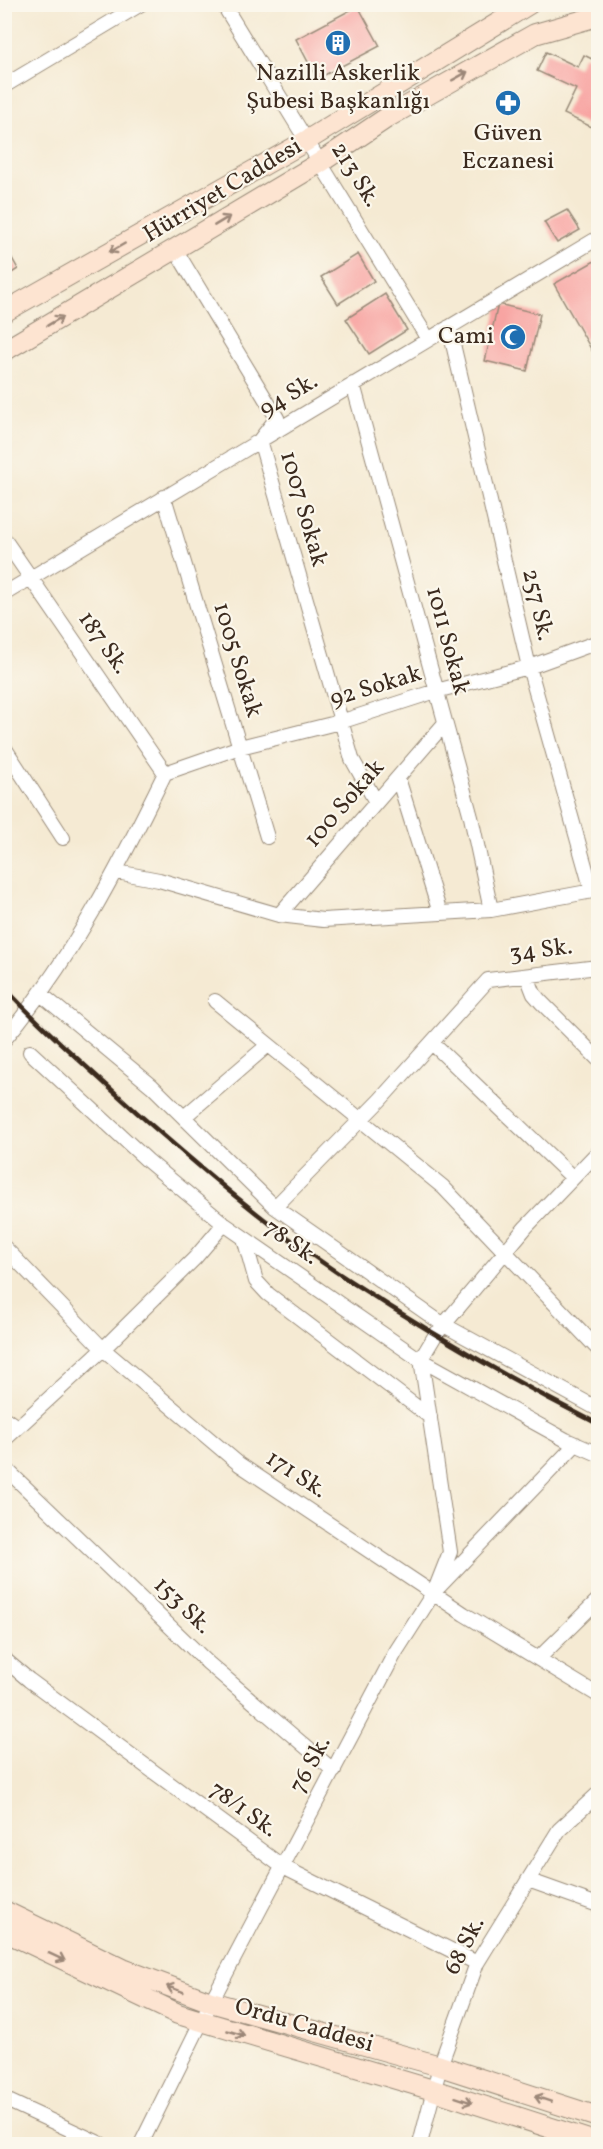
<svg xmlns="http://www.w3.org/2000/svg" width="603" height="2149" font-family="Vollkorn,serif">
	<rect width="100%" height="100%" fill="#fbf7ec"/>
	<filter id="ink" filterUnits="userSpaceOnUse"><feTurbulence type="fractalNoise" baseFrequency=".0167" numOctaves="2"/><feDisplacementMap in="SourceGraphic" scale="12" xChannelSelector="R" yChannelSelector="G"/><feConvolveMatrix kernelMatrix="1 2 1 2 8 2 1 2 1" color-interpolation-filters="sRGB"/></filter>
	<filter id="wash" filterUnits="userSpaceOnUse"><feTurbulence type="fractalNoise" baseFrequency=".008" numOctaves="4" result="noise"/><feDisplacementMap in="SourceGraphic" scale="24" xChannelSelector="R" yChannelSelector="G"/><feGaussianBlur stdDeviation="1.35" result="paint"/><feColorMatrix in="noise" values="0 0 0 0 0 0 0 0 0 0 0 0 0 0 0 0 0 1.4 0 .05"/><feComposite in="paint" operator="in"/></filter>
	<g filter="url(#wash)">
		<rect width="100%" height="100%" fill="#f5ead3"/>
		<g id="blocks">
			<path fill="#f8a4a2" d="M358,6L380,46L317,79L296,39Z
				M546,52L578,67L584,55L598,62V130L564,114L576,89L537,71Z
				M567,210L580,230L557,243L544,222Z
				M4,244L18,269L4,278Z
				M358,254L374,281L338,304L321,277Z
				M598,259V361L554,284Z
				M385,294L407,330L369,354L346,319Z
				M498,304L540,314L527,371L485,361Z"/>
		</g>
	</g>
	<g filter="url(#ink)">
		<use href="#blocks" fill-opacity="0" stroke="#988a78" stroke-width="1.5"/>
		<g fill="none" stroke-linecap="round" stroke-linejoin="round">
			<g stroke="#988a78" stroke-width="16">
				<path id="street" d="M223,4L428,339
					M4,86L141,4
					M175,249L277,418L260,440L352,759L376,802
					M449,327L529,667L592,891
					M353,384L471,817L491,910
					M164,497L267,837
					M4,539L165,773
					M4,594L598,238
					M4,747L63,838
					M165,773L240,747L340,722L436,691L529,667L598,642
					M398,778L440,913
					M117,872L159,880L279,915L323,920L491,910L598,890
					M279,915L445,723
					M527,976L534,994L541,1002L598,1059
					M42,995L152,1086L275,1207L444,1325L598,1409
					M215,1001L443,1187L598,1349
					M4,1040C72,959 119,867 165,773
					M432,1043L573,1178
					M30,1052L148,1161L224,1224L416,1357L566,1440L598,1454
					M184,1117L268,1045
					M275,1207L380,1100L488,980L598,967
					M244,1238L256,1281L268,1294L430,1417
					M4,1247L103,1349L239,1464L464,1614L598,1695
					M4,1418L17,1427
					M4,1440L103,1349L195,1258L224,1224
					M4,1467L208,1663L334,1771
					M437,1585L450,1552L421,1359L436,1334L526,1227L598,1152
					M539,1658L598,1600
					M4,1659L29,1680L283,1867L477,1963
					M528,1880L598,1905
					M4,2099L101,2144
					M141,2144L211,2002L395,1653L434,1592L576,1444
					M420,2144L440,2066L477,1963L559,1830L598,1794"/>
			</g>
			<g stroke="#988a78" stroke-width="22">
				<path id="secondary" d="M4,312L306,141L529,4
					M4,351L321,162L388,117L535,34L598,16
					M4,1911L123,1969L211,2002L440,2066L598,2117
					M4,1931L178,2014L433,2090L598,2143"/>
			</g>
			<use href="#street" stroke="#fff" stroke-width="14"/>
			<use href="#secondary" stroke="#fde4d1" stroke-width="20"/>
			<path stroke="#3b2a1e" stroke-width="4.5" d="M4,987C45,1031 89,1069 133,1109C202,1169 273,1231 350,1281C430,1333 513,1381 598,1424"/>
		</g>
		<defs><path id="oneway-shaft" d="M-6 0H5M1.5-3L5.5 0L1.5 3" fill="none" stroke-width="1.6" stroke-linecap="round" stroke-linejoin="round" transform="scale(1.5)"/></defs>
		<g stroke="#9c8778">
			<use href="#oneway-shaft" transform="translate(460 76) rotate(-29)"/>
			<use href="#oneway-shaft" transform="translate(222 221) rotate(-31)"/>
			<use href="#oneway-shaft" transform="translate(117 248) rotate(150)"/>
			<use href="#oneway-shaft" transform="translate(55 321) rotate(-31)"/>
			<use href="#oneway-shaft" transform="translate(57 1957) rotate(25)"/>
			<use href="#oneway-shaft" transform="translate(175 1989) rotate(-160)"/>
			<use href="#oneway-shaft" transform="translate(236 2033) rotate(16)"/>
			<use href="#oneway-shaft" transform="translate(543 2099) rotate(-162)"/>
			<use href="#oneway-shaft" transform="translate(464 2100) rotate(18)"/>
		</g>
	</g>
	<defs>
		<g id="building-disc" transform="scale(1.35)"><circle r="9.5" fill="#1f6fb2" stroke="#fbf7ec"/><path d="M-4-6H4V6H1V3H-1V6H-4ZM-2.5-4.3h1.7v1.8h-1.7ZM.8-4.3h1.7v1.8H.8ZM-2.5-1h1.7V.8h-1.7ZM.8-1h1.7V.8H.8Z" fill="#fff"/></g>
		<g id="pharmacy-disc" transform="scale(1.35)"><circle r="9.5" fill="#1f6fb2" stroke="#fbf7ec"/><path d="M-2-6h4v4h4v4h-4v4h-4v-4h-4v-4h4Z" fill="#fff"/></g>
		<g id="mosque-disc" transform="scale(1.35)"><circle r="9.5" fill="#1f6fb2" stroke="#fbf7ec"/><path d="M3.5-4.9A6 6 0 1 0 3.5 4.9A5 5 0 1 1 3.5-4.9Z" fill="#fff"/></g>
	</defs>
	<g fill-rule="evenodd">
		<use href="#building-disc" x="338" y="43"/>
		<use href="#pharmacy-disc" x="508" y="103"/>
		<use href="#mosque-disc" x="513" y="337"/>
	</g>
	<g text-anchor="middle" dominant-baseline="central" stroke-width="4.5" stroke-linejoin="round" paint-order="stroke">
		<g font-size="24" fill="#3b2a1e" stroke="#fbf7ec">
			<text x="338" y="74">Nazilli Askerlik<tspan x="338" dy="28">Şubesi Başkanlığı</tspan></text>
			<text x="508" y="134">Güven<tspan x="508" dy="28">Eczanesi</tspan></text>
			<text x="494" y="337" text-anchor="end">Cami</text>
		</g>
		<g font-size="24" fill="#3b2a1e" stroke="#fbf7ec">
			<text transform="translate(355 175) rotate(58)">213 Sk.</text>
			<text transform="translate(223 191) rotate(-31)">Hürriyet Caddesi</text>
			<text transform="translate(289 396) rotate(-31)">94 Sk.</text>
			<text transform="translate(303 509) rotate(74)">1007 Sokak</text>
			<text transform="translate(537 605) rotate(77)">257 Sk.</text>
			<text transform="translate(447 641) rotate(75)">1011 Sokak</text>
			<text transform="translate(103 643) rotate(55)">187 Sk.</text>
			<text transform="translate(237 660) rotate(73)">1005 Sokak</text>
			<text transform="translate(376 687) rotate(-17)">92 Sokak</text>
			<text transform="translate(345 804) rotate(-49)">100 Sokak</text>
			<text transform="translate(541 951) rotate(-7)">34 Sk.</text>
			<text transform="translate(291 1243) rotate(35)">78 Sk.</text>
			<text transform="translate(296 1475) rotate(33)">171 Sk.</text>
			<text transform="translate(182 1606) rotate(44)">153 Sk.</text>
			<text transform="translate(311 1765) rotate(-62)">76 Sk.</text>
			<text transform="translate(243 1810) rotate(36)">78/1 Sk.</text>
			<text transform="translate(465 1946) rotate(-63)">68 Sk.</text>
			<text transform="translate(304 2026) rotate(16)">Ordu Caddesi</text>
		</g>
	</g>
	<rect width="603" height="2149" fill="none" stroke="#fbf7ec" stroke-width="24"/>
</svg>
